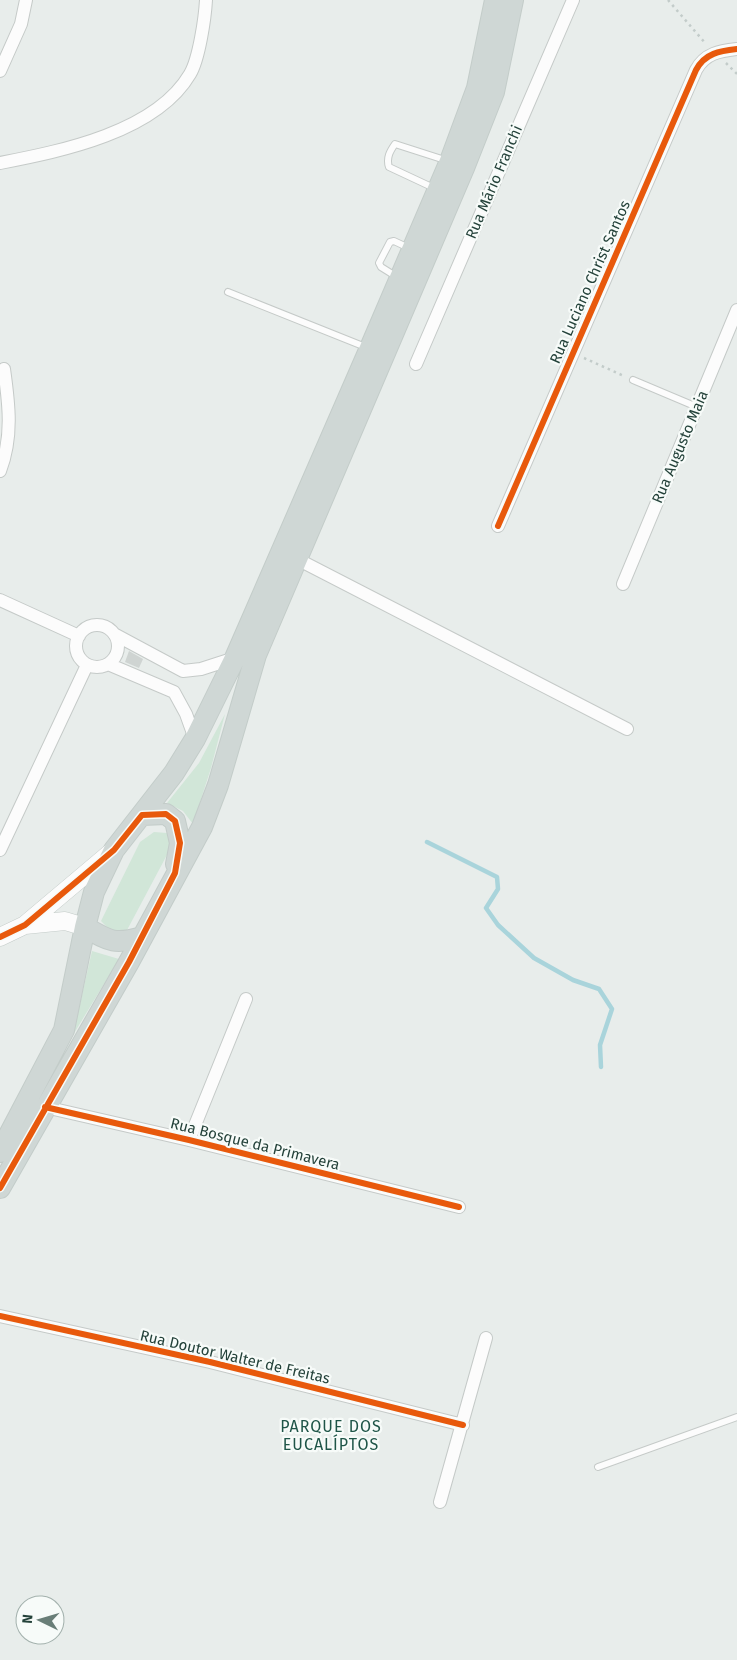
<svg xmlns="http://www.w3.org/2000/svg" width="737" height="1660" font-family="'Fira Sans',sans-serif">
	<rect width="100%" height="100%" fill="#e8edeb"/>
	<path fill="#d1e6d8" d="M225,714L211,768L193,824L183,811L167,803L199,763Z
		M154,832L167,833L172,842L168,853L126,932L110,930L101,921L140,842Z
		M92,951L119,959L73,1035Z"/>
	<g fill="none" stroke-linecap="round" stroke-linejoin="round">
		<path stroke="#a9d4db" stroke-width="4.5" d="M427,842L497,877L498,889L486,908L498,925L534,958L573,980L599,989L612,1009L600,1045L601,1067"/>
	</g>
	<path fill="#cfd4d2" d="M129,651L143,659L139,668L125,662Z"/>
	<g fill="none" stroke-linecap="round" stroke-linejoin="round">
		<g stroke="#c5cac8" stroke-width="8">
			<path id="lane" d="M436,189L389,167C386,158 390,151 395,144L448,161
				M397,277L381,267L379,263L390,242L394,241L411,249
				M228,292L368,348
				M633,380L697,407
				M598,1467L737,1417"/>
		</g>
		<g stroke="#c5cac8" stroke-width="14">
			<path id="street" d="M0,71L21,24L26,0
				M0,163C62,151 156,132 190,74C199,59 205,18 206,0
				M416,364L573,0
				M0,471C13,437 9,404 4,369
				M498,526L696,70C705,53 720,51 737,49
				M297,559L627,729
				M623,584L737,310
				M0,600L79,636
				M76 646a21 21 0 1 1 42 0a21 21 0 1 1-42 0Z
				M114,634L183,671L201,669L235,658
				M108,664L174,692L186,714L195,739
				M0,850L87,665
				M45,1107L189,1140L459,1207
				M189,1140L246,999
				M0,1316L210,1362L463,1425
				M440,1502L486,1338"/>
		</g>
		<g stroke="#c3cbc8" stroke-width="19">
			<path id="secondary" d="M25,925L65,921L85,927
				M0,937L25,925L114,850"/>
		</g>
		<g stroke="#c3ccc9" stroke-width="22">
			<path id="primary" d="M142,815L166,814L175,821L180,843L176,864
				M85,927C109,941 114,945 142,937
				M0,1152L64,1030L85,927L94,892L114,850L174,773L195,739L235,658L370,348L450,161L477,88L495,0
				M0,1188L129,962L202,827L218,785L256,655L464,168L494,92L513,0"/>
		</g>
		<path stroke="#c3ccca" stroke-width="2.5" stroke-dasharray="2.5 4" stroke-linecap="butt" d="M668,0L706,44
			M726,63L737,74
			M584,358L624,376"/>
		<use href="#lane" stroke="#fcfcfc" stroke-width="6"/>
		<use href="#street" stroke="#fcfcfc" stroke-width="12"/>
		<use href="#secondary" stroke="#fcfcfc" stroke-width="18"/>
		<use href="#primary" stroke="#cfd7d5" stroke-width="20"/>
		<g stroke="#f7fbf9" stroke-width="9">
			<path id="cycleway" d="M498,526L696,70C705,53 720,51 737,49
				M0,937L25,925L114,850L142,815L166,814L175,821L180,843L175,873L129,962L0,1188
				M45,1107L189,1140L459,1207
				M0,1316L210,1362L463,1425"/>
		</g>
		<use href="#cycleway" stroke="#e8590c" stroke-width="6"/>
	</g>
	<g text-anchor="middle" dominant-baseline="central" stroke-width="4.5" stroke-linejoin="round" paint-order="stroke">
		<g font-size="15" fill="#24423a" stroke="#f7fbf9">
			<text transform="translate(494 182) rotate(-67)">Rua Mário Franchi</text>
			<text transform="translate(590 282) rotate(-66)">Rua Luciano Christ Santos</text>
			<text transform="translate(680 447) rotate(-67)">Rua Augusto Maia</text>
			<text transform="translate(255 1144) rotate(14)">Rua Bosque da Primavera</text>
			<text transform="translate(235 1357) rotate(13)">Rua Doutor Walter de Freitas</text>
		</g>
		<g font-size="16" letter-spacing="1" fill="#1f5548" stroke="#f7fbf9">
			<text x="331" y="1426">PARQUE DOS<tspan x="331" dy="18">EUCALÍPTOS</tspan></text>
		</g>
	</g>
	<g transform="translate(40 1620) rotate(275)"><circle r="24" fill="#f7fbf9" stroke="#a3b1ad"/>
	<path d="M0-4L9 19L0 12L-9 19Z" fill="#697e78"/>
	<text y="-8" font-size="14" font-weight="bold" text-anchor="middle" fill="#24423a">N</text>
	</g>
</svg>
